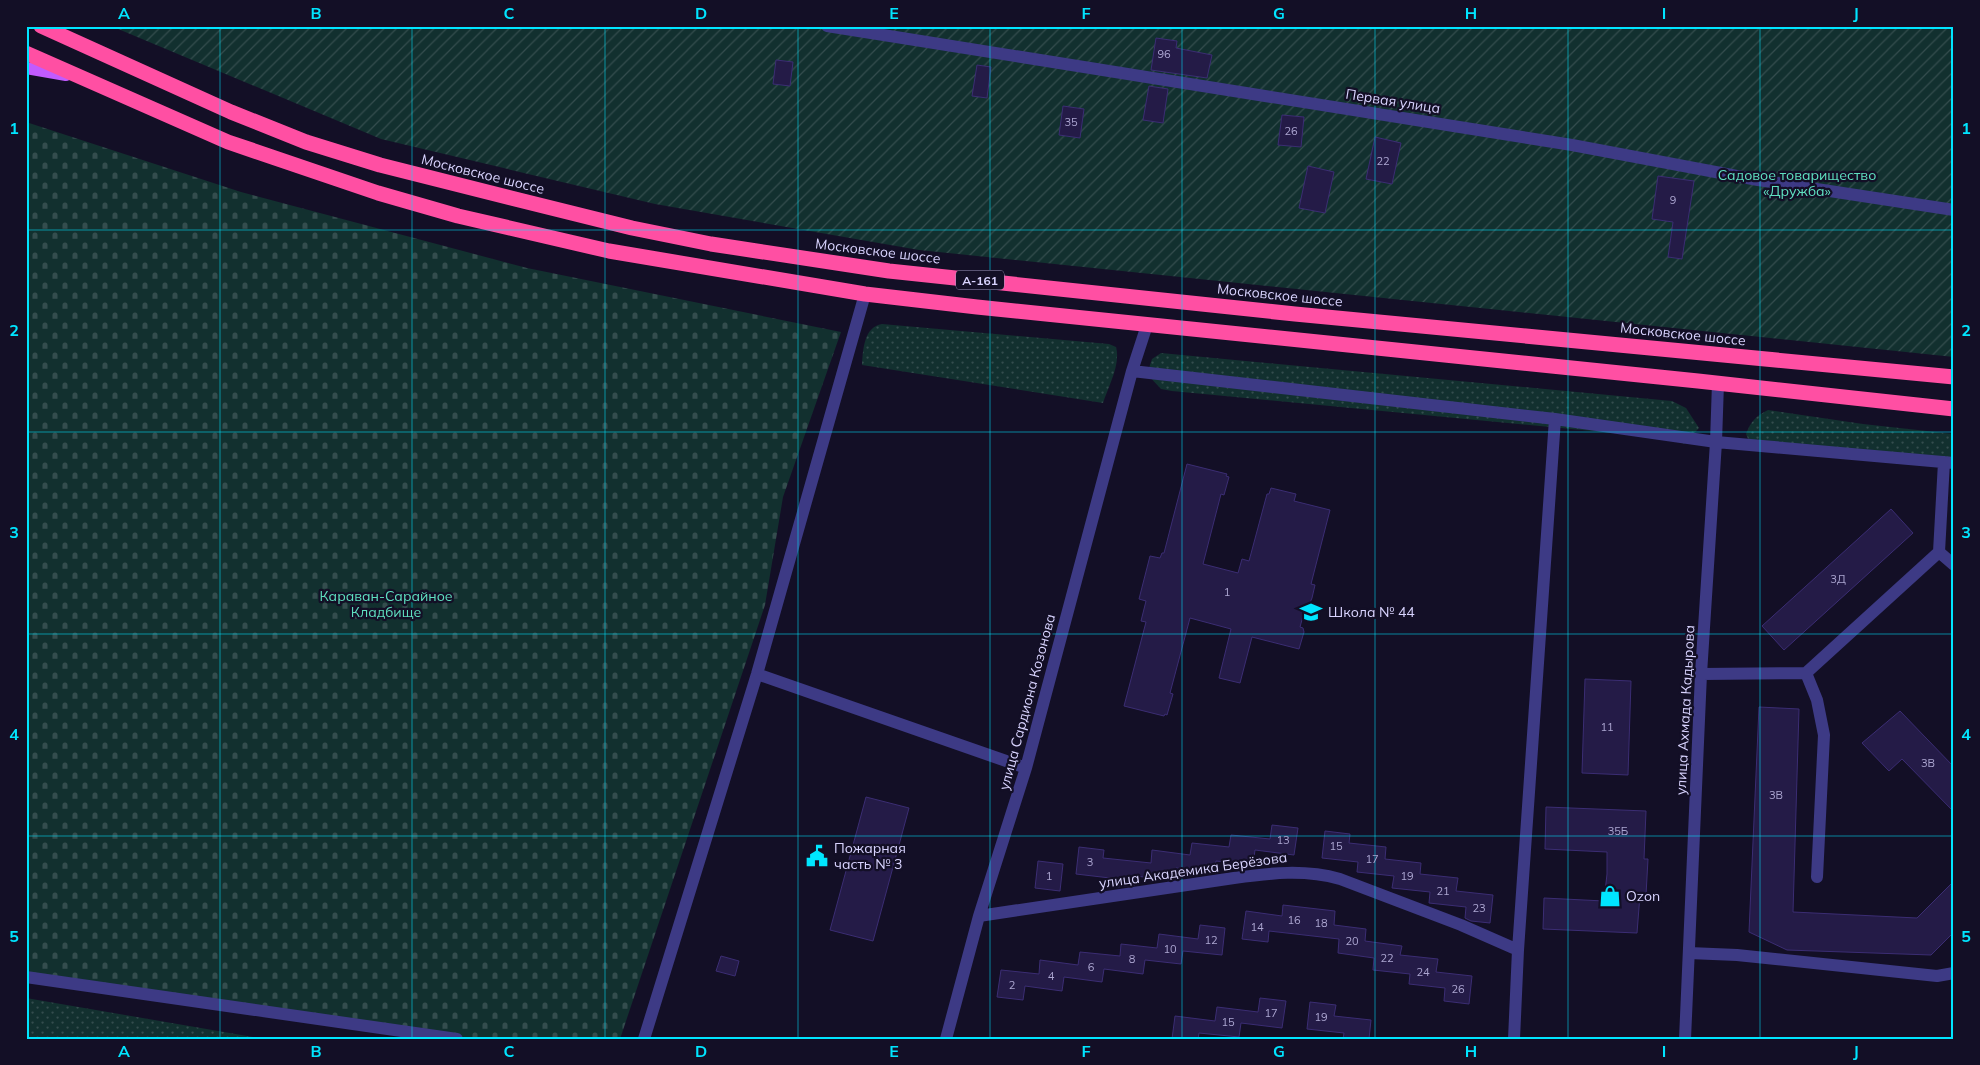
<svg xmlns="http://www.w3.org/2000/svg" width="1980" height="1065" font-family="Mulish,sans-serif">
	<defs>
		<pattern id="grass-dots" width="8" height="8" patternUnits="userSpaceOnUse" patternTransform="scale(1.25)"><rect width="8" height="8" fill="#12302f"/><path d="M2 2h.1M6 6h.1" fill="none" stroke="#344d4e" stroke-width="1.8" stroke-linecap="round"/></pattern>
		<pattern id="cemetery-stones" width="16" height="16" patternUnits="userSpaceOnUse" patternTransform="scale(1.25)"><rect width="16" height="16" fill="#12302f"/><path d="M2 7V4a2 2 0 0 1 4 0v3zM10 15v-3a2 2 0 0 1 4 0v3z" fill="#344d4e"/></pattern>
		<pattern id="garden-furrows" width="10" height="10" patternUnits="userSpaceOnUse" patternTransform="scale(1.25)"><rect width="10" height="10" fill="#12302f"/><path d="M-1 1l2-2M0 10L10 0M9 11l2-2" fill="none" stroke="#344d4e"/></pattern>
	</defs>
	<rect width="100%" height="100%" fill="#130f26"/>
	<path fill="url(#grass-dots)" d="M882,324L1109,344L1116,347C1121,364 1108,387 1103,403L862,365C863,349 864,327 882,324Z
		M1161,353L1672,401L1686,408L1699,428L1684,444L1677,439L1172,391L1161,389L1147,374L1152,359Z
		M1768,410L1863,424L1954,434V467L1749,441L1746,434C1751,421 1756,416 1768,410Z
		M26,998L265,1039H26Z"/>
	<path fill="url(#cemetery-stones)" d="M26,122L241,192L527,268L841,332L783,497L765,605L620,1039H478L172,996L26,972Z"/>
	<path fill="url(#garden-furrows)" d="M111,26H1954V357L919,250L655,204L381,139Z"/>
	<path fill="#241b47" stroke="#3b2d73" d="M1156,38L1177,41L1176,48L1212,55L1207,78L1151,70Z
		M776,60L793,62L790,86L773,84Z
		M977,65L991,67L987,98L972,96Z
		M1149,86L1168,89L1163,123L1143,120Z
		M1063,106L1084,109L1080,138L1059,135Z
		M1282,115L1304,117L1301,147L1278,145Z
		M1375,137L1401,143L1392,184L1366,179Z
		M1308,166L1334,172L1325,213L1299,208Z
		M1658,176L1694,181L1682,259L1668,257L1673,222L1652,219Z
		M1187,464L1227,474L1226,476L1229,477L1224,495L1221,494L1203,564L1238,573L1242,559L1249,561L1267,494H1269L1271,488L1296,494L1294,501L1330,510L1311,584L1315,585L1312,598L1309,605H1306L1300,627L1303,628L1304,632L1299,649L1252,637L1240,683L1219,678L1231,629L1190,618L1170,693L1173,694L1167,715L1165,714L1164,716L1124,706L1146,622L1141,621L1146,601L1139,599L1150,556L1160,558L1162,553H1164Z
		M1891,509L1913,533L1784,650L1762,626Z
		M1585,679L1631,681L1628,775L1582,773Z
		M1759,707L1799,709L1793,912L1917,918L1954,881V932L1931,955L1787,950L1749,932Z
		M1900,711L1954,767V812L1902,759L1889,771L1862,743Z
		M866,797L909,808L873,941L830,930Z
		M1546,807L1646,811L1644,859H1648L1646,895H1640L1637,933L1543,929L1544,898L1604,901L1607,874V852L1545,849Z
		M1272,825L1298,828L1294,855L1255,850L1253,865L1216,861L1214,873L1176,868L1175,879L1167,880L1136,876L1135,885L1117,887L1109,886L1110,878L1076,874L1079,847L1104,850L1103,858L1151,863L1152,850L1190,855L1192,843L1229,847L1231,835L1270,839Z
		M1325,831L1350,834L1349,843L1386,847L1385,859L1421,863L1420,874L1458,878L1456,891L1493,895L1490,923L1471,921L1465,918L1466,907L1429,903L1430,892L1392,888L1394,876L1357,872L1358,862L1322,858Z
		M1038,861L1063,864L1060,891L1035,888Z
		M1283,905L1335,911L1334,925L1366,929L1365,941L1402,946L1400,955L1438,959L1436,972L1472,976L1469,1004L1444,1001L1445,988L1409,984L1410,974L1373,970L1374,958L1338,953L1339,939L1269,931L1268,942L1242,939L1246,911L1282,916Z
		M1200,925L1225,928L1222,955L1183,951L1181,964L1145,960L1143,974L1104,969L1102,982L1064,977L1062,991L1025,986L1023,1000L997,997L1001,970L1039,974L1040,960L1078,965L1080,952L1120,956L1121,944L1157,948L1159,934L1198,939Z
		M721,956L739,961L735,976L716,971Z
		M1260,998L1286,1001L1282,1028L1241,1023L1239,1037L1199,1033L1198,1039H1172L1175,1016L1215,1021L1217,1007L1258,1012Z
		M1310,1002L1336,1005L1334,1016L1371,1020L1369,1039H1343L1344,1033L1307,1029Z"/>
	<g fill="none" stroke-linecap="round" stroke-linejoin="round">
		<path stroke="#3d3a85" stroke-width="12" d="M827,26L1572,145L1758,180L1954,210
			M1132,371L1555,419L1716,442L1954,463
			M1939,552L1954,565
			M1806,673L1817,700L1824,735L1817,877
			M757,674L1026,768
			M1701,674L1806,673L1939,552L1944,462
			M979,916L1234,878C1271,873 1304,869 1340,879L1461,925L1518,950
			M1689,953L1737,955L1937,976L1954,973
			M26,977L457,1039
			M644,1039L757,674L865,294
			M946,1039L979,916L1026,768L1132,371L1147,325
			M1514,1039L1518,950L1555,419
			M1685,1039L1701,674L1716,442L1718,383"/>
		<path stroke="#c25bff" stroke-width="12" d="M26,68L66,75"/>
		<path stroke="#ff4fa3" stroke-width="15" d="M41,26L231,112L306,142L380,165L511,198L632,228L711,244L889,271L1295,314L1954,377
			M26,53L228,142L378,193L458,216L609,251L865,294L977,307L1698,381L1954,409"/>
	</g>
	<path fill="none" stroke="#00e5ff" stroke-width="1" stroke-opacity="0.55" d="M220,26V1039M412,26V1039M605,26V1039M798,26V1039M990,26V1039M1182,26V1039M1375,26V1039M1568,26V1039M1760,26V1039M26,230H1954M26,432H1954M26,634H1954M26,836H1954"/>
	<defs>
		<g id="school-bare" transform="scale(1.725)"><path d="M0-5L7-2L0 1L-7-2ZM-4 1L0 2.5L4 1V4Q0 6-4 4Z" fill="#00e5ff" stroke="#130f26" stroke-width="2.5" paint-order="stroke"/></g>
		<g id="civic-bare" transform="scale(1.725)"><path d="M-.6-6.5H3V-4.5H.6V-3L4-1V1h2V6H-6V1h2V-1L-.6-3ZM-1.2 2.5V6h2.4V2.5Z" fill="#00e5ff" stroke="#130f26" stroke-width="2.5" paint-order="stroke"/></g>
		<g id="shop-bare" transform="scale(1.725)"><path d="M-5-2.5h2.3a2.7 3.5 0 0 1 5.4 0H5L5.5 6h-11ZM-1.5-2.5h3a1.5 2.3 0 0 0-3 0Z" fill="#00e5ff" stroke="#130f26" stroke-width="2.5" paint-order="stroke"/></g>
	</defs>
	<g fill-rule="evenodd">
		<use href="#school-bare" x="1311" y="612"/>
		<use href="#civic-bare" x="817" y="856"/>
		<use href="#shop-bare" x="1610" y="896"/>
	</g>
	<g text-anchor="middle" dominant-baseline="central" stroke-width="4.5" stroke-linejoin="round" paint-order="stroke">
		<g font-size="11" fill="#aca6d1">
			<text x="1164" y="54">96</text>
			<text x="1071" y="122">35</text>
			<text x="1291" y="131">26</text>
			<text x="1383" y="161">22</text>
			<text x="1673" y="200">9</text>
			<text x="1838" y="579">3Д</text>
			<text x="1227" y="592">1</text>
			<text x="1607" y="727">11</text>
			<text x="1928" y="763">3В</text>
			<text x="1776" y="795">3В</text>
			<text x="1618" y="831">35Б</text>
			<text x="1283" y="840">13</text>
			<text x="1336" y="846">15</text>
			<text x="1372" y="859">17</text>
			<text x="1090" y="862">3</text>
			<text x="1049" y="876">1</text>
			<text x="1407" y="876">19</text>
			<text x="1443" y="891">21</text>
			<text x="1479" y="908">23</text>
			<text x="1294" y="920">16</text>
			<text x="1321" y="923">18</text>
			<text x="1257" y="927">14</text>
			<text x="1211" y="940">12</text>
			<text x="1352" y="941">20</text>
			<text x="1170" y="949">10</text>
			<text x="1387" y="958">22</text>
			<text x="1132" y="959">8</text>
			<text x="1091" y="967">6</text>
			<text x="1423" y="972">24</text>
			<text x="1051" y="976">4</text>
			<text x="1012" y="985">2</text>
			<text x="1458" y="989">26</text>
			<text x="1271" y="1013">17</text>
			<text x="1321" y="1017">19</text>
			<text x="1228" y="1022">15</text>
		</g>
		<rect fill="#130f26" stroke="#9e99be" stroke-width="1" x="956" y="270.5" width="48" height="19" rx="4"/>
		<g font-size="12" font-weight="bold" fill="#d9d4ff">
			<text x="980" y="280">А-161</text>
		</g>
		<g font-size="14" fill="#d9d4ff" stroke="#130f26">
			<text transform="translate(1393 101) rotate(9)">Первая улица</text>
			<text transform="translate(483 174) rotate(14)">Московское шоссе</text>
			<text transform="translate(878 251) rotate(7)">Московское шоссе</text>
			<text transform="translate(1280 295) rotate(6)">Московское шоссе</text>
			<text transform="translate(1683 334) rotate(6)">Московское шоссе</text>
			<text transform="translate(1027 702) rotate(-75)">улица Сардиона Козонова</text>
			<text transform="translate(1685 710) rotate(-87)">улица Ахмада Кадырова</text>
			<text transform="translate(1193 870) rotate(-8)">улица Академика Берёзова</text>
		</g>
		<g font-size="14" fill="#5fe0c0" stroke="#130f26">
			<text x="1797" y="175">Садовое товарищество<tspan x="1797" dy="16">«Дружба»</tspan></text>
			<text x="386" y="596">Караван-Сарайное<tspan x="386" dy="16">Кладбище</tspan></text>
		</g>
		<g font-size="14" fill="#d9d4ff" stroke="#130f26" text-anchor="start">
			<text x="1328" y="612">Школа № 44</text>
			<text x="834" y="848">Пожарная<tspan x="834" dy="16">часть № 3</tspan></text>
			<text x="1626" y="896">Ozon</text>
		</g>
	</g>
	<rect width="1980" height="1065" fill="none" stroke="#130f26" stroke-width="55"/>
	<rect x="28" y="28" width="1924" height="1010" fill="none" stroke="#00e5ff" stroke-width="2"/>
	<g font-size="16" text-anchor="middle" font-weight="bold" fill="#00e5ff">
		<text x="124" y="19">A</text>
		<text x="316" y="19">B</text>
		<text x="509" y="19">C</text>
		<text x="701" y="19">D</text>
		<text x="894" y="19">E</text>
		<text x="1086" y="19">F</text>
		<text x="1279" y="19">G</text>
		<text x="1471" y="19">H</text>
		<text x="1664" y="19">I</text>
		<text x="1856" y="19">J</text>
		<text x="14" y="134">1</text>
		<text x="1966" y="134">1</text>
		<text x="14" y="336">2</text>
		<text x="1966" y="336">2</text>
		<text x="14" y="538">3</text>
		<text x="1966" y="538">3</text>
		<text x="14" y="740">4</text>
		<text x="1966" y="740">4</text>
		<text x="14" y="942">5</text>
		<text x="1966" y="942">5</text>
		<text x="124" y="1057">A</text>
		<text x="316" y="1057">B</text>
		<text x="509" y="1057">C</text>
		<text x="701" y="1057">D</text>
		<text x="894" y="1057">E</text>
		<text x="1086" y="1057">F</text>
		<text x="1279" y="1057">G</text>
		<text x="1471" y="1057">H</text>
		<text x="1664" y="1057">I</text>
		<text x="1856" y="1057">J</text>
	</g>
</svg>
